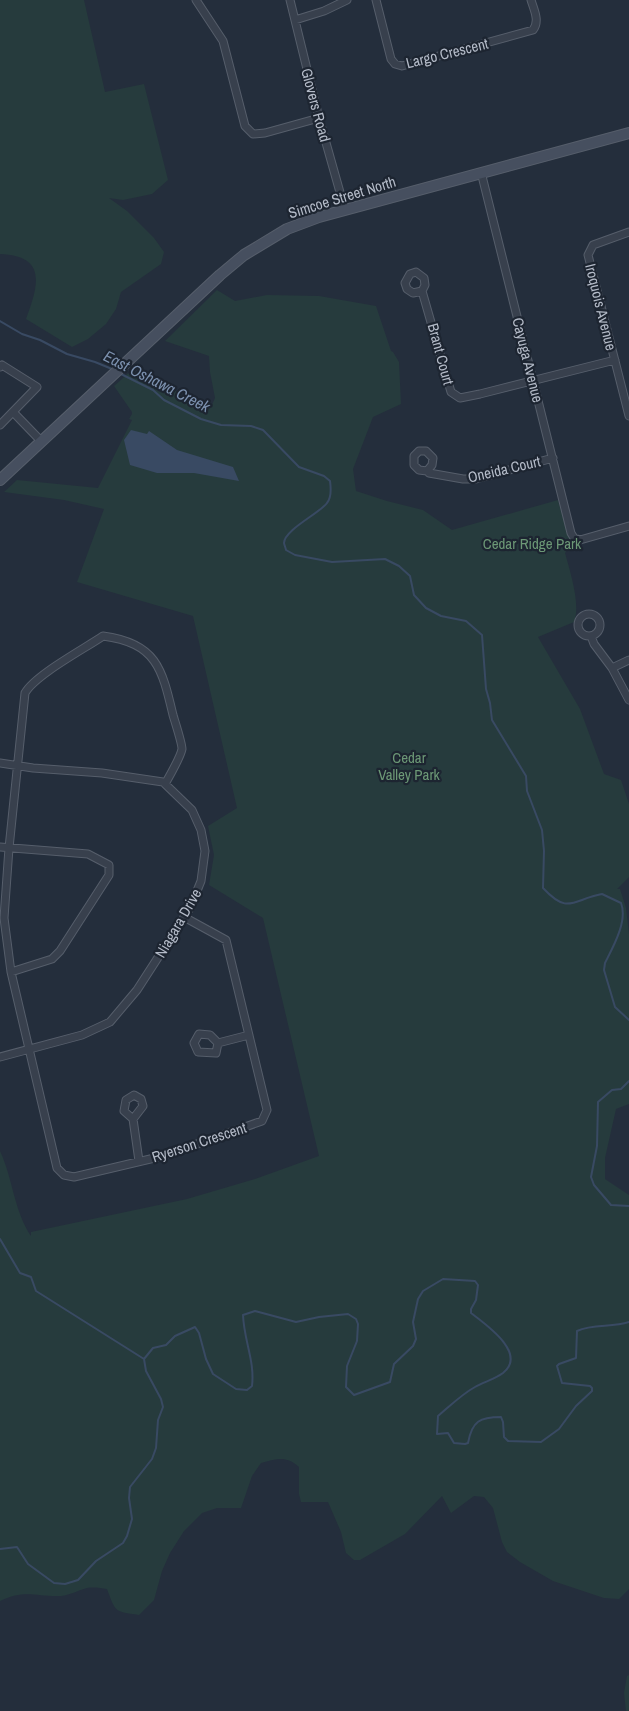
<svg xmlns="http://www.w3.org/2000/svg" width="629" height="1711" font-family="'Archivo Narrow',sans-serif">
	<rect width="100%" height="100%" fill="#242e3c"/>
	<path fill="#263b3d" d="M0,0H84L105,92L144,84L168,180L152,194L123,200L109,198L127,211L154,238L164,252L161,264L121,292L116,309L106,324L88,339L72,347L26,319C38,286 48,256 0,254Z
		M217,290L235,301L267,295L319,296L376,306L391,351L393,352L399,362L401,404L373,417L353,469L356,491L387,501L423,510L452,530L558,500L571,545L565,553C570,571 581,605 574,622L538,637L580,709L604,774L621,780L629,804V877L617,889H620L626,908L629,934V1104L616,1109L605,1158V1179L629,1195V1589L619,1599L604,1598L553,1581L520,1562L507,1552L502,1542L493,1508L484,1497L474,1496L451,1513L442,1496L405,1534L360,1560H354L346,1553L341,1532L328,1502H301L299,1494V1467C286,1455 276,1459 261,1463L252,1476L241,1508H217L202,1513L184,1531L170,1553L162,1571L154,1600L139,1615C114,1611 116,1613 107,1589C101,1588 93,1587 87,1588C78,1590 71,1595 61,1596C36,1597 25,1589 0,1601V1151C13,1179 14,1211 31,1236V1232L187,1199L255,1179L319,1156L263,918L209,885L214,855L208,826L237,808L193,616L77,582L104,509L64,500L4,492L17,480L98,488L132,420L129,419L132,414V412L114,386L131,371L159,385L172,388L192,403L199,405H212L215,398L210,372L209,356L165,341Z
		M629,1675V1711H626L624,1693L627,1676Z"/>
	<path fill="#394a63" d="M131,430L147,434L149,431L177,450L233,467L239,481L194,473H157L130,465L124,440Z"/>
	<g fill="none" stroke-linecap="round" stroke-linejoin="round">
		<path stroke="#394a63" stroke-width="2" d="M0,321L22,334L40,340L67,354L95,362L112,369
			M121,374L153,390L164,400L201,419L221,425L251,426L263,430L299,467L324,476L330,481C331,488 332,497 327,503C320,513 284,530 284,543C284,544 286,549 286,550L295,555L332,562L385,559L399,566L410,576L414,595L426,608L441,616L466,621L482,635L486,689L490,703L492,720L526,776L527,791L542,830L544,851L543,888C569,916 573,899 602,894L621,903C628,921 613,947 605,963L604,970L615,1007L629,1020
			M629,1081L621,1089L612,1090L598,1102L597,1146L591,1177L594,1185L611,1205L629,1206
			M0,1239L20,1273L31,1277L36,1291L144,1359
			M144,1359L153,1348L166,1345L175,1336L195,1327L199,1333L206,1359L213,1374L236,1389L247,1390L252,1386C255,1361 244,1341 243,1315L255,1311L296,1322L319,1317L348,1314L356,1319L358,1324L357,1341L347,1366L346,1387L354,1395L390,1382L394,1364L413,1346L416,1339L413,1322L418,1299L423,1291L443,1279L475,1281L478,1285L476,1300L471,1309V1313C485,1324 528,1353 503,1373C495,1379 484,1382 475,1387C462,1394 450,1406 438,1416L437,1434L448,1433L454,1443L465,1444L468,1443C472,1421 480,1417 501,1417L503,1422L504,1437L508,1441L541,1442L559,1429L576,1406L592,1391V1388L590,1386L562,1383L557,1366L559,1364L576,1358L577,1331C593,1323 612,1328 629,1322
			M0,1549L17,1547L28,1564L54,1583L65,1584L78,1580L96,1561L123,1543L127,1536L132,1519L129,1498L130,1487L152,1459L156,1448L158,1420L163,1407L161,1399L146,1371L144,1359"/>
		<g stroke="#565e6b" stroke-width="9">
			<path id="minor" d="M196,0L223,41L245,126L253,134L265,133L319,118
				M290,0L319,118L345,210
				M376,0L391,59L395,64L402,66L533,30C540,21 534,10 531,0
				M295,20L324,11L347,0
				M481,172L571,533L574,538L580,540L629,526
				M629,232L593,245L588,255L629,416
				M422,291L413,293L407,289L405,283L410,274L416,272L424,278L425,285L422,291L451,392L460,398L480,394L615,360
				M0,367L2,365L37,387L0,425
				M13,412L41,441
				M427,471L419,470L414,465V456L419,451H426L433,458L432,465L427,471L429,473L463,479H476L553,458
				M578 625a11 11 0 1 1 22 0a11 11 0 1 1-22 0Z
				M591,636L594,644L612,668L629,700
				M612,668L629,660
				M0,763L33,768L102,773L163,782L192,810L201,830L205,851L201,881L190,908L137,990L110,1022L82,1035L0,1057
				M165,784C169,777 181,755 182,749C182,743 175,722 173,715C162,668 156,643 103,636C84,649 35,675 25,693L9,848L4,918L11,972L57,1168L64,1175L74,1177L163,1156L262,1121L267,1110L226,940L184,917
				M0,847L88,854L109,865V875L60,951L52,959L11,972
				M218,1043L210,1035L199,1034L194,1043L198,1052L216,1053L218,1043L249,1035
				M133,1119L143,1106L141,1099L134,1095L126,1100L124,1111L133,1119L139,1161"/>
		</g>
		<g stroke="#565e6b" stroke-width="12">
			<path id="secondary" d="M0,480L220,275L244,255L287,229L319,217L629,133"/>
		</g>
		<use href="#minor" stroke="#38404d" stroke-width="7"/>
		<use href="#secondary" stroke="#464f5f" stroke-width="10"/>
	</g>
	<g text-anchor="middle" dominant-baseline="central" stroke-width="4.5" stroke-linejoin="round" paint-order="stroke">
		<g font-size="15" fill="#b4bbc8" stroke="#1d2531">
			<text transform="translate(447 53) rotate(-14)">Largo Crescent</text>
			<text transform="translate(316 105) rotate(75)">Glovers Road</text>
			<text transform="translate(342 197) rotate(-17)">Simcoe Street North</text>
			<text transform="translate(601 307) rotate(76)">Iroquois Avenue</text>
			<text transform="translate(441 354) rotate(75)">Brant Court</text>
			<text transform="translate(528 360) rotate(76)">Cayuga Avenue</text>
			<text transform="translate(504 469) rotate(-13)">Oneida Court</text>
			<text transform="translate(178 923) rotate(-60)">Niagara Drive</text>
			<text transform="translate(199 1142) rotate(-18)">Ryerson Crescent</text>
		</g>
		<g font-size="15" fill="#6c9876" stroke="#1d2531">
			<text x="532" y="543">Cedar Ridge Park</text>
			<text x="409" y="757">Cedar<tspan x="409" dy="17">Valley Park</tspan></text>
		</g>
		<g font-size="16" font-style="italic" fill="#7c91af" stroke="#1d2531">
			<text transform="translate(157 381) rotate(27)">East Oshawa Creek</text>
		</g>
	</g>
</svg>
